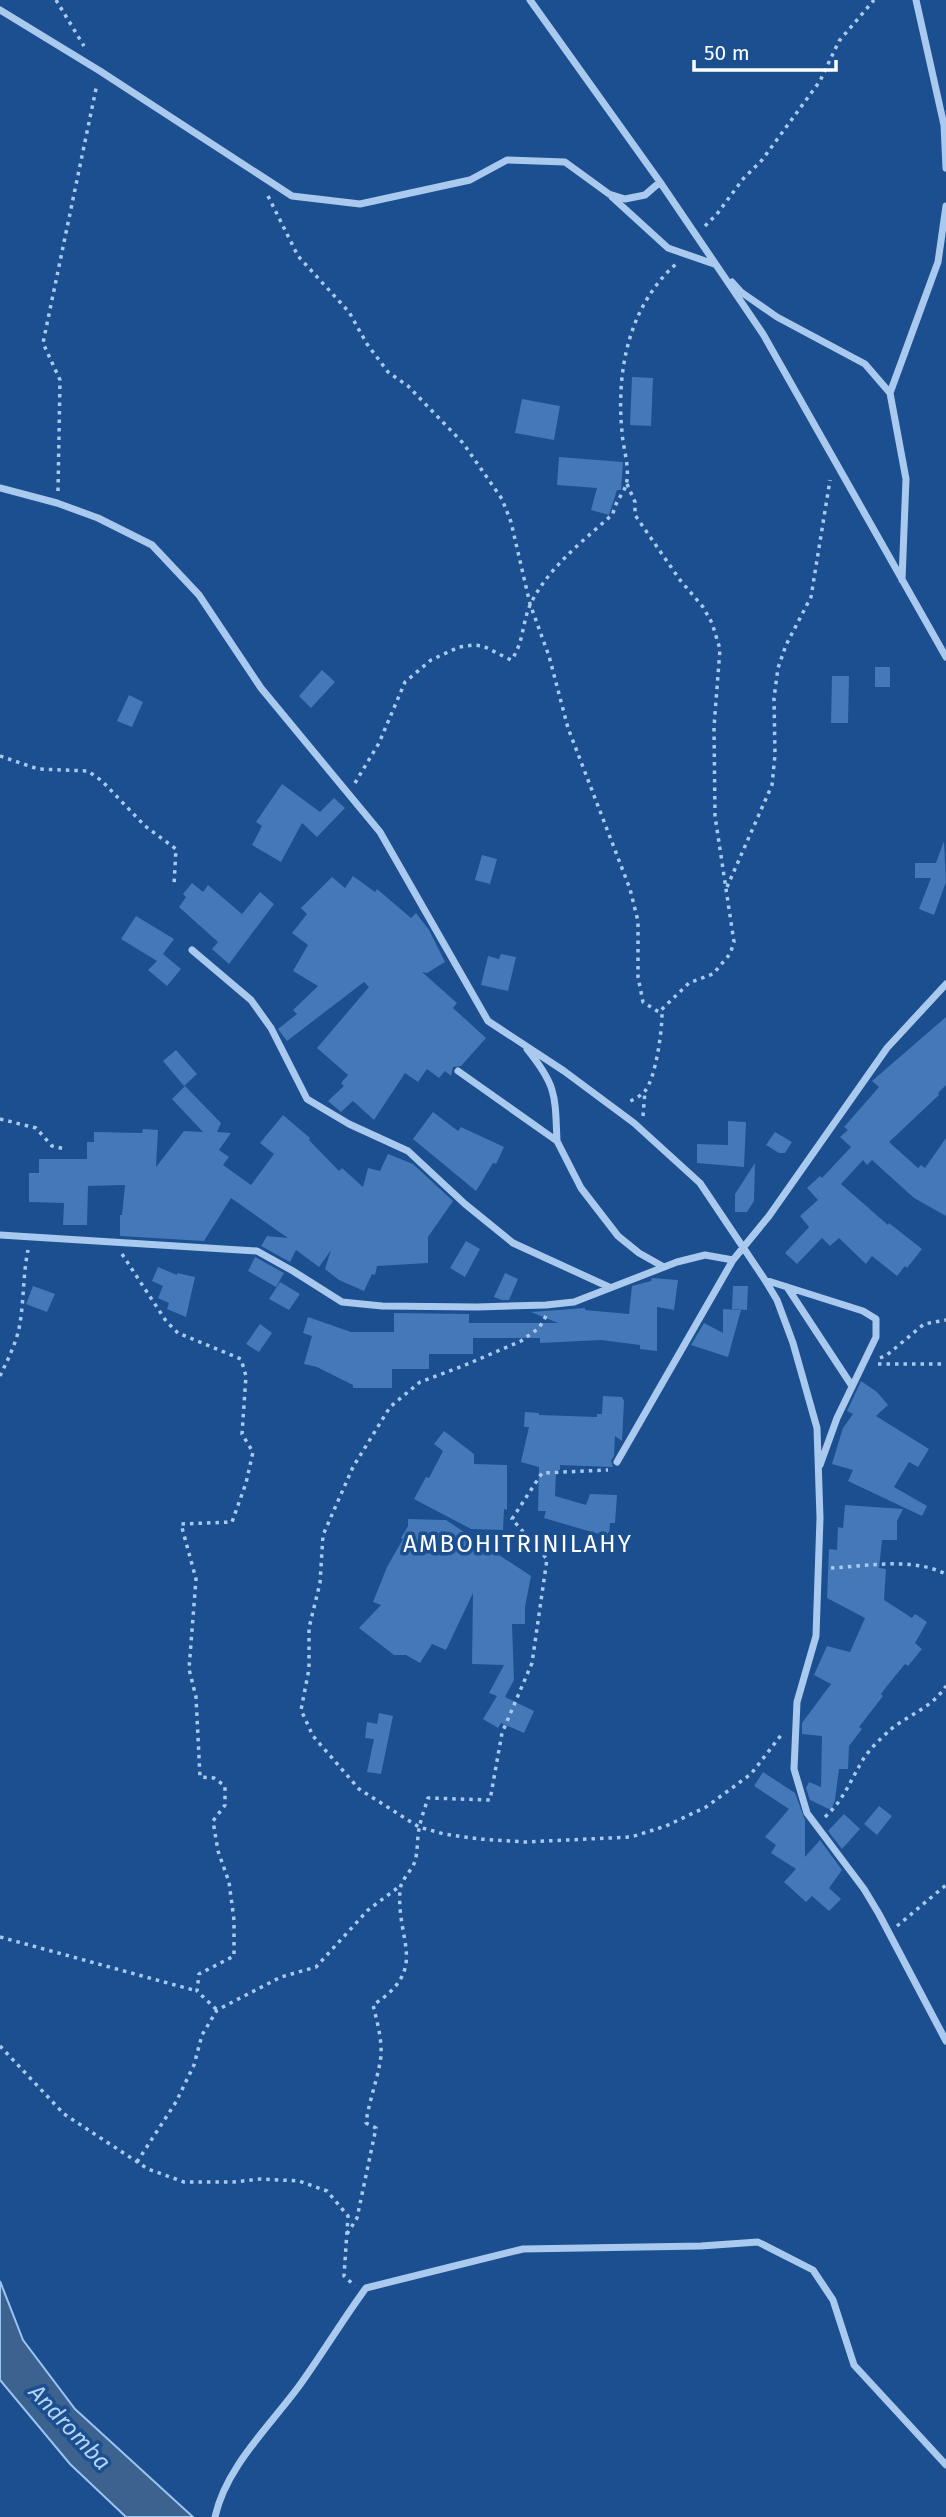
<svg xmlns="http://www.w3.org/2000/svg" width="946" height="2517" font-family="'Fira Sans',sans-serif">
	<rect width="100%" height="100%" fill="#1b4f8f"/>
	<path fill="#3c6290" stroke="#9cc4f0" stroke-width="2" d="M0,2281L23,2340L75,2409L193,2517H126L70,2464L0,2380Z"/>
	<path fill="#4478b7" d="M632,377L653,378L651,426L630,425Z
		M522,399L560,406L554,440L515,433Z
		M559,457L623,462L621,490H617L609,515L591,510L597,488L557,485Z
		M875,667H890V687H875Z
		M322,670L335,682L311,708L299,696Z
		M832,676H849L848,723H831Z
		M129,695L143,702L132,727L117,721Z
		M282,784L320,812L334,798L345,808L317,837L302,823L281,862L252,845L262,826L256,822Z
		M944,841L946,882L934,915L919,909L931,878H915V863H936Z
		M482,855L497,859L490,884L475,880Z
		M353,876L375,892L377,889L411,918L416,913L429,930L445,962L427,973L422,972L457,1003L453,1008L486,1038L461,1066L453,1067L451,1076L445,1071L439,1078L427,1069L418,1082L405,1073L374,1120L353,1101L341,1112L328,1101L344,1086L341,1083L348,1075L317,1048L369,987L364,982L287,1041L278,1029L297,1014L293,1010L318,986L293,971L308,945L292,933L307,914L301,908L332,877L345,888Z
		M192,883L203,892L208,885L242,914L260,892L274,904L229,964L212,949L218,942L179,907L186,897L183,894Z
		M136,916L174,939L163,954L181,969L167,986L148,970L157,961L121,939Z
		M501,954L516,957L508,991L481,985L488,956L499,959Z
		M946,1017V1085L938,1093L939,1095L889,1142L918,1168L921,1165L925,1168L946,1138V1216L914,1198L872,1160L867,1165L863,1160L841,1184L888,1225L889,1223L922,1249L907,1268L905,1266L897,1276L872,1256L866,1264L839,1238L830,1246L822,1238L797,1264L785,1253L809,1227L800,1216L818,1200L807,1188L820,1176L822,1178L851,1147L840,1137L848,1130L844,1127L879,1087L872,1081Z
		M176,1050L197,1074L184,1086L163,1061Z
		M185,1086L221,1123L217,1132L231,1133L219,1150L229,1157L223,1165L251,1185L274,1154L260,1143L283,1115L310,1138L309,1140L339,1171L342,1168L363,1187L368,1168L380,1171L388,1154L413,1164L453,1201L428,1237V1263L377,1266L375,1275L372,1274L364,1291L339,1280L325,1269L331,1250L319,1267L296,1250L290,1262L261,1246L267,1236L288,1238L231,1198L204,1241L120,1236V1215H122L125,1185L88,1186L87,1225H63L64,1203L29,1202V1173H39V1159H87V1142H94V1132L142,1133L143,1129L158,1130L156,1167L184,1131L203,1132L172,1099Z
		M433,1112L458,1131L461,1127L504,1147L496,1164L493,1163L476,1191L413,1139Z
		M728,1121L746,1122L744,1167L697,1163V1144L728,1145Z
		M775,1132L792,1142L785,1153H779L766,1145Z
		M755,1163L754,1201L747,1212H735V1194Z
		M466,1241L480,1249L465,1277L450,1268Z
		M255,1257L284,1273L276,1287L248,1271Z
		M158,1267L177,1275V1273L195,1277L186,1317L167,1309L169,1303L158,1298L163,1286L152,1281Z
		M505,1273L518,1279L509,1300H502L494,1297Z
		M652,1278L678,1280L674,1310L657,1307V1351L640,1349V1345L601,1340L540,1343V1338H473V1354H429V1369H392V1388H353V1385L317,1367L304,1364L312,1336L303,1333L308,1317L351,1332H394V1313L469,1314V1323H558L531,1312L585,1308V1310L629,1314L632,1286L651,1281Z
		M280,1282L300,1294L289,1310L269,1299Z
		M33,1286L55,1294L47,1312L26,1304Z
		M733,1286H748L747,1310L732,1309Z
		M723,1309L741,1310L728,1357L691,1345L704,1323L723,1333Z
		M260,1324L272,1333L259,1352L246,1344Z
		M861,1381L877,1392L888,1405L876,1416L929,1449L918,1467L909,1462L894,1487L927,1506L922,1516L848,1481L853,1470L832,1464L843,1428L853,1414L847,1411Z
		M603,1396L622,1397L624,1401L622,1441L615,1436L614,1456L611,1461L613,1467L560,1465V1470H556L555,1496L586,1505L590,1494L617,1495L615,1523H610L609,1537L544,1518L546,1511H538L539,1467L521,1462L529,1427H524L525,1412L539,1413V1415L597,1417V1414H602Z
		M444,1431L474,1454V1464L507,1465V1510L504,1509L503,1530L471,1529L414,1499L426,1477L429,1478L443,1451L434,1444Z
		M845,1505L903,1509L897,1521V1540H882L879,1568L886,1569L884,1600L912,1618L915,1614L927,1622L915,1643L922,1649L908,1666L905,1664L887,1686L881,1694L883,1696L859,1727L862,1729L849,1746L848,1769H839L835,1800L831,1810L810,1800L806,1788L809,1782L821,1787L822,1736L802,1734V1723L831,1684L814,1675L827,1646L850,1652L865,1618L827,1598L829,1549L837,1550L838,1527L843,1528Z
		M408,1519L446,1520L531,1576L525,1607V1624H512L514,1680L505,1697L534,1711L524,1733L501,1723L498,1728L483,1719L497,1696L489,1693L504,1665L472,1664L473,1593L446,1650L432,1644L420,1663L406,1655H394L359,1628L381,1605L373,1602L387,1567L403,1539L401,1538L408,1526Z
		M379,1713L393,1716L381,1774L367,1772L374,1739L365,1738L367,1722L377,1724Z
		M763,1772L795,1793L805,1820V1857L820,1840L842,1870L829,1888L841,1899L829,1911L812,1896L806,1902L784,1882L796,1869L771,1853L776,1845L765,1837L789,1809L754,1786Z
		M879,1806L892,1816L877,1835L864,1824Z
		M844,1814L860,1829L842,1849L828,1831Z"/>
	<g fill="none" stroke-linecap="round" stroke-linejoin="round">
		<path stroke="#a9c9ee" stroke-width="3.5" stroke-dasharray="3.5 5" stroke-linecap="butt" d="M56,0L84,46
			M268,196L298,256L349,312L367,344L388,372L408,386L463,443L502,499L511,522L530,604L549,656L568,728L630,889L638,921V977L643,1002L662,1014C662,1031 656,1077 645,1091C641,1096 633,1100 626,1103
			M705,226L717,214L743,179L762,160L820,81L839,41L874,0
			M627,484L635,502V515L680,580L703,607L712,623L720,649L714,727L715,816L734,942L730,954L713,974L689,983L659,1012
			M58,491L60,380L43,343L97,84
			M0,756L38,769L88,771L102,781L145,826L176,849L174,885
			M355,783L379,743L405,682L431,660L459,647L474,645L483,646L511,660C524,644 522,621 531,603C549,567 584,540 613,514C615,500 626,492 627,480C629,464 623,448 622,432C616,370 629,306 676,264
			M727,887L772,785L775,755L774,698L778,668L786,645L811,597L830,480
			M643,1116L645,1091
			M0,1119L36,1128L52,1146L65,1149
			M122,1254L166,1321L178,1333L241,1359L246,1376L242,1434L253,1452L246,1483L232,1522L181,1524L196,1579L189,1669L196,1697L200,1777L214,1778L225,1786V1805L213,1821L218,1851L229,1882L234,1920V1956L199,1974L197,1991L217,2010
			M546,1316L539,1328L521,1341L463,1366L420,1382L390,1407L353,1467L323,1535L320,1583L309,1628V1669L301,1710L313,1736L359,1789L419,1827L444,1834L479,1839L525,1842L631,1837L666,1826L706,1807L751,1774L782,1734
			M880,1358L887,1355L924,1324L946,1320
			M878,1364H946
			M0,1376C8,1359 17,1342 20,1323C24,1299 23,1274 28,1250
			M831,1568C869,1566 911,1557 946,1574
			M825,1817C844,1800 851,1779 864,1758C870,1749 882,1737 890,1730C908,1715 933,1707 946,1686
			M897,1926L946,1885
			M0,1937L197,1991
			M0,2046L64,2114L148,2169L184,2182H233L261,2179L299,2181L327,2191L348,2216L344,2276L355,2286
			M137,2162L176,2102L194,2065L202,2035L217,2010L281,1977L316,1967L368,1910L400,1886
			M347,2234L357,2218L376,2128L366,2123C369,2100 378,2079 381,2056C382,2039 377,2021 373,2005C430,1968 396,1942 400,1890C401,1879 412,1871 415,1861C418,1851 417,1839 419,1829C421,1818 425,1808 428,1798L490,1800L502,1733L532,1663L547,1559L512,1519L542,1473L608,1470"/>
		<path stroke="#a9c9ee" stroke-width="7" d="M530,0L660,182L763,334L946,657
			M916,0L944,125L946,168
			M0,10L100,71L292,196L360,204L470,180L507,160L565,162L609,194L625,199L645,195L660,182
			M612,197L668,248L714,264
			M732,282L741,292L777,317L865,364L890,393
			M0,488L57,503L98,518L152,545L199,595L261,688L380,832L488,1021L564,1071L634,1123L700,1183L765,1280L777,1300L793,1343L817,1428L820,1518L816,1636L797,1702L794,1769L807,1813L864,1889L879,1914L946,2041
			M902,580L906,479L890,393L938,262L946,206
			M192,950L251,1000L271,1028L307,1099L349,1124L408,1151L465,1204L513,1243L609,1287
			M527,1049C557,1086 555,1095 557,1141
			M458,1071L557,1141L581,1188L618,1236L639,1253L662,1266
			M0,1235L257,1251L293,1271L342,1302L382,1306L477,1307L546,1305L574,1302L677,1262L705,1255L733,1260
			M765,1280L863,1311L876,1319V1337L837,1418L820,1465
			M787,1287L852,1386
			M617,1462L733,1260L769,1216L887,1048L946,984
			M215,2517C226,2466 272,2424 302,2382C324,2351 344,2318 366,2288L523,2249L701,2246L758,2242L813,2270L833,2300L854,2365L946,2465"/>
	</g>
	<g text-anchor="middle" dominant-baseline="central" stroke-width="7" stroke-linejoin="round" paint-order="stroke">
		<g font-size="23" font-style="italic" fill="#b5d3f5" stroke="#1b4f8f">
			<text transform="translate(70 2427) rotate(47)">Andromba</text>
		</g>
		<g font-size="24" letter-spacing="2" fill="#fff" stroke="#1b4f8f">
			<text x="518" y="1544">AMBOHITRINILAHY</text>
		</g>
	</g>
	<path d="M694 60v10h142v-10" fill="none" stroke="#ffffff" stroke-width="3.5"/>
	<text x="704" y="60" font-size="21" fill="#ffffff" stroke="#1b4f8f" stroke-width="5" paint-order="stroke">50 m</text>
</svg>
